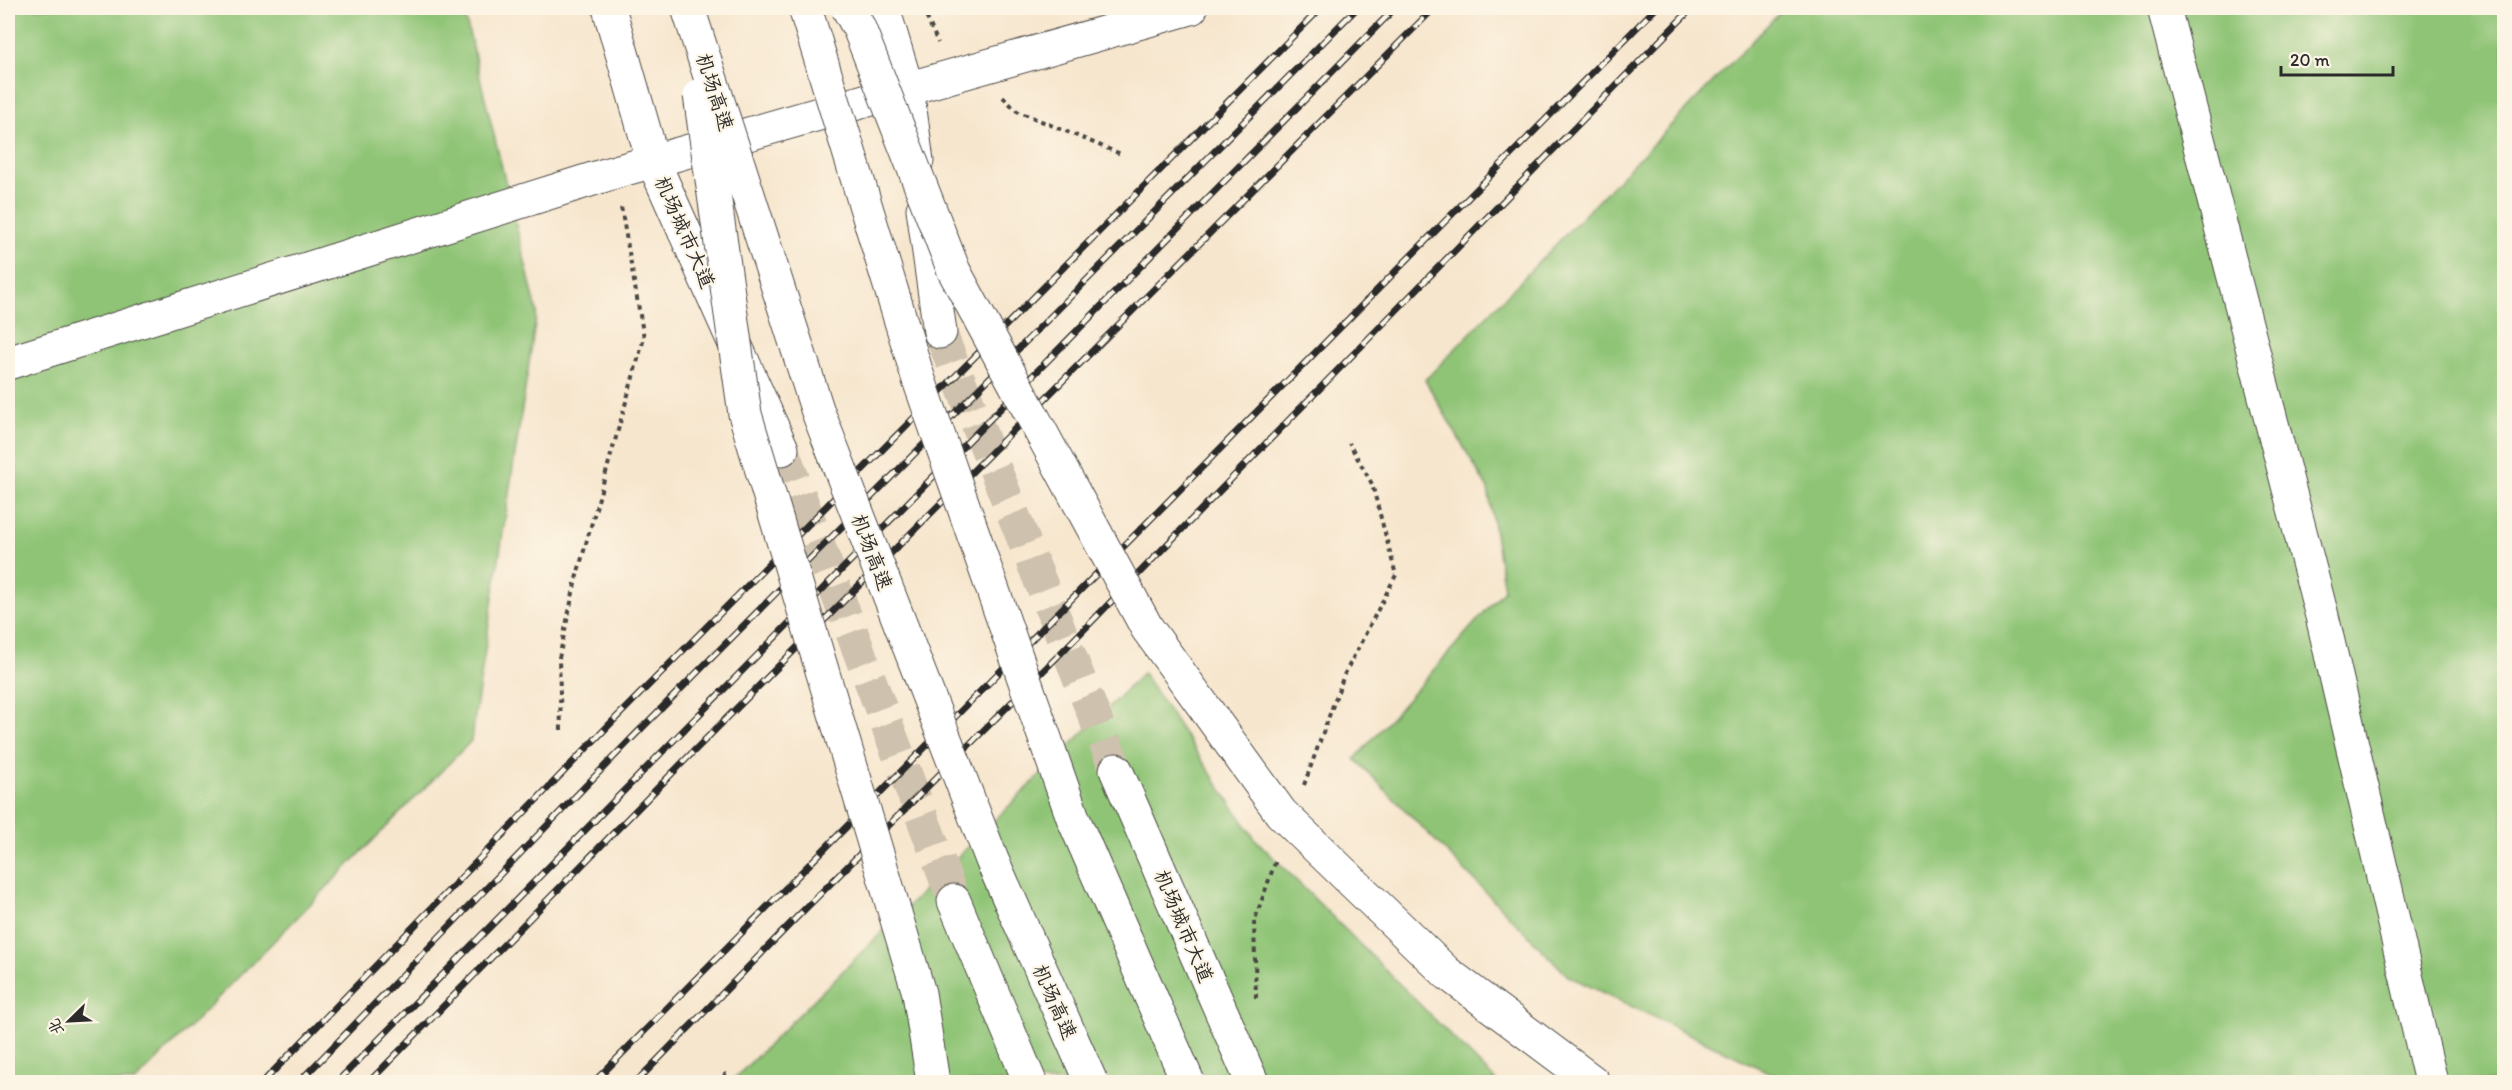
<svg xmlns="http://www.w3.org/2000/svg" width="2512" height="1090" font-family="Itim,'LXGW WenKai TC',sans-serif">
	<rect width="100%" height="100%" fill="#fcf5e5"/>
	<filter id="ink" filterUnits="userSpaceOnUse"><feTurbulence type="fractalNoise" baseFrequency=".0167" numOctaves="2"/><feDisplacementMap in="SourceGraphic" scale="12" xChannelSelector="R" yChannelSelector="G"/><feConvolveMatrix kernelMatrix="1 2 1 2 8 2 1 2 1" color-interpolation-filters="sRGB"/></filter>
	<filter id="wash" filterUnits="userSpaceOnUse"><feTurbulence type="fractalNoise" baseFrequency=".008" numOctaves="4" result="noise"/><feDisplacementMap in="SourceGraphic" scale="24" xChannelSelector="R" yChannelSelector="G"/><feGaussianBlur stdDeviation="1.35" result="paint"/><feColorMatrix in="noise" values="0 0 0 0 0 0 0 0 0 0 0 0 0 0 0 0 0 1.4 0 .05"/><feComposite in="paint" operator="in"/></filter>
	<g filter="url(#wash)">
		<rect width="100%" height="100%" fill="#f7e6ce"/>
		<path fill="#8fc476" stroke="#5d7850" stroke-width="1.5" d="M8,8H463L537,311L471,741L135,1082H8Z
			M1784,8H2504V1082H1789L1568,976L1355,759L1504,590L1488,489L1425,380Z
			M1143,673L1255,839L1497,1082H731Z"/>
	</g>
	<g filter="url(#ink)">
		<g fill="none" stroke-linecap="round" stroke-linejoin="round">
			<path stroke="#cec1ad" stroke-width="33" stroke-dasharray="33 16" stroke-linecap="butt" d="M940,332L1116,770
				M782,449L954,901"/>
			<g stroke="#4a4743" stroke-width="35">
				<path id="street" d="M2164,8L2322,616L2431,1082
					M8,363L615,172L1191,8"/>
			</g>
			<g stroke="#4a4743" stroke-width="35">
				<path id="primary" d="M609,8L653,161L782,449
					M883,8L907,88L917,161
					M923,209L940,332
					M1116,770L1252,1082
					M954,901L1030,1082"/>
			</g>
			<g stroke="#4a4743" stroke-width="35">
				<path id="highway" d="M1447,973L1593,1082"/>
			</g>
			<path stroke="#4a4743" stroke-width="4" stroke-dasharray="4.5 4.5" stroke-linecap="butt" d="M923,9L938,43
				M1003,97L1017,111L1123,155
				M561,730L559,658L576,579L644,338L621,207
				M1304,785L1344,675L1396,575L1372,484L1349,443
				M1256,998L1254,922L1276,860
				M724,1073L729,1082"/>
			<use href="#street" stroke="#fff" stroke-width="33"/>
			<use href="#primary" stroke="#fff" stroke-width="33"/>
			<use href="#highway" stroke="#fff" stroke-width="33"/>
			<g stroke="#2b2b2b" stroke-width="7">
				<path id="rail" d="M263,1082L609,725L1321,8
					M299,1082L632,738L1357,8
					M337,1082L1395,8
					M369,1082L692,753L1434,8
					M594,1082L1656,8
					M636,1082L798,916L1057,657L1692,8"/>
			</g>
			<use href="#rail" stroke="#fcf5e5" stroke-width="4.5" stroke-dasharray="14" stroke-linecap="butt"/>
			<g stroke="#4a4743" stroke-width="35" stroke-linecap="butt">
				<path id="highway-bridge" d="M688,8L818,412L992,860L1091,1082
					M805,8L918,377L1073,818L1188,1082
					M848,8L859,28L954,271L1147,628L1281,813L1447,973
					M700,95L745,414L919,993L933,1082"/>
			</g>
			<use href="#highway-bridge" stroke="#fff" stroke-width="33"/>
		</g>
	</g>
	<g text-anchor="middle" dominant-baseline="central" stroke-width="4.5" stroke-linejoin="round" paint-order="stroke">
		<g font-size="20" fill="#2b2b2b" stroke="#fcf5e5">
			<text transform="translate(715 92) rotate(72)">机场高速</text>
			<text transform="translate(685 232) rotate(66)">机场城市大道</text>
			<text transform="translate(872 552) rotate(69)">机场高速</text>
			<text transform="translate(1184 926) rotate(67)">机场城市大道</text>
			<text transform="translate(1055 1002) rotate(66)">机场高速</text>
		</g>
	</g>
	<rect width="2512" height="1090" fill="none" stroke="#fcf5e5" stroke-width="30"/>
	<g transform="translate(69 1021) rotate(246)" stroke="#fcf5e5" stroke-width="4.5" paint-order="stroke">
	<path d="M0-4.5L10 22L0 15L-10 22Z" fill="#2b2b2b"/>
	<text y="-9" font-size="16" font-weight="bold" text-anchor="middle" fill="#2b2b2b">北</text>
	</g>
	<path d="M2281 66v9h112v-9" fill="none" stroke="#2b2b2b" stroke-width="3"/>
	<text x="2290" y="66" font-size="18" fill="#2b2b2b" stroke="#fcf5e5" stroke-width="4.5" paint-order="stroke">20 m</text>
</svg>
